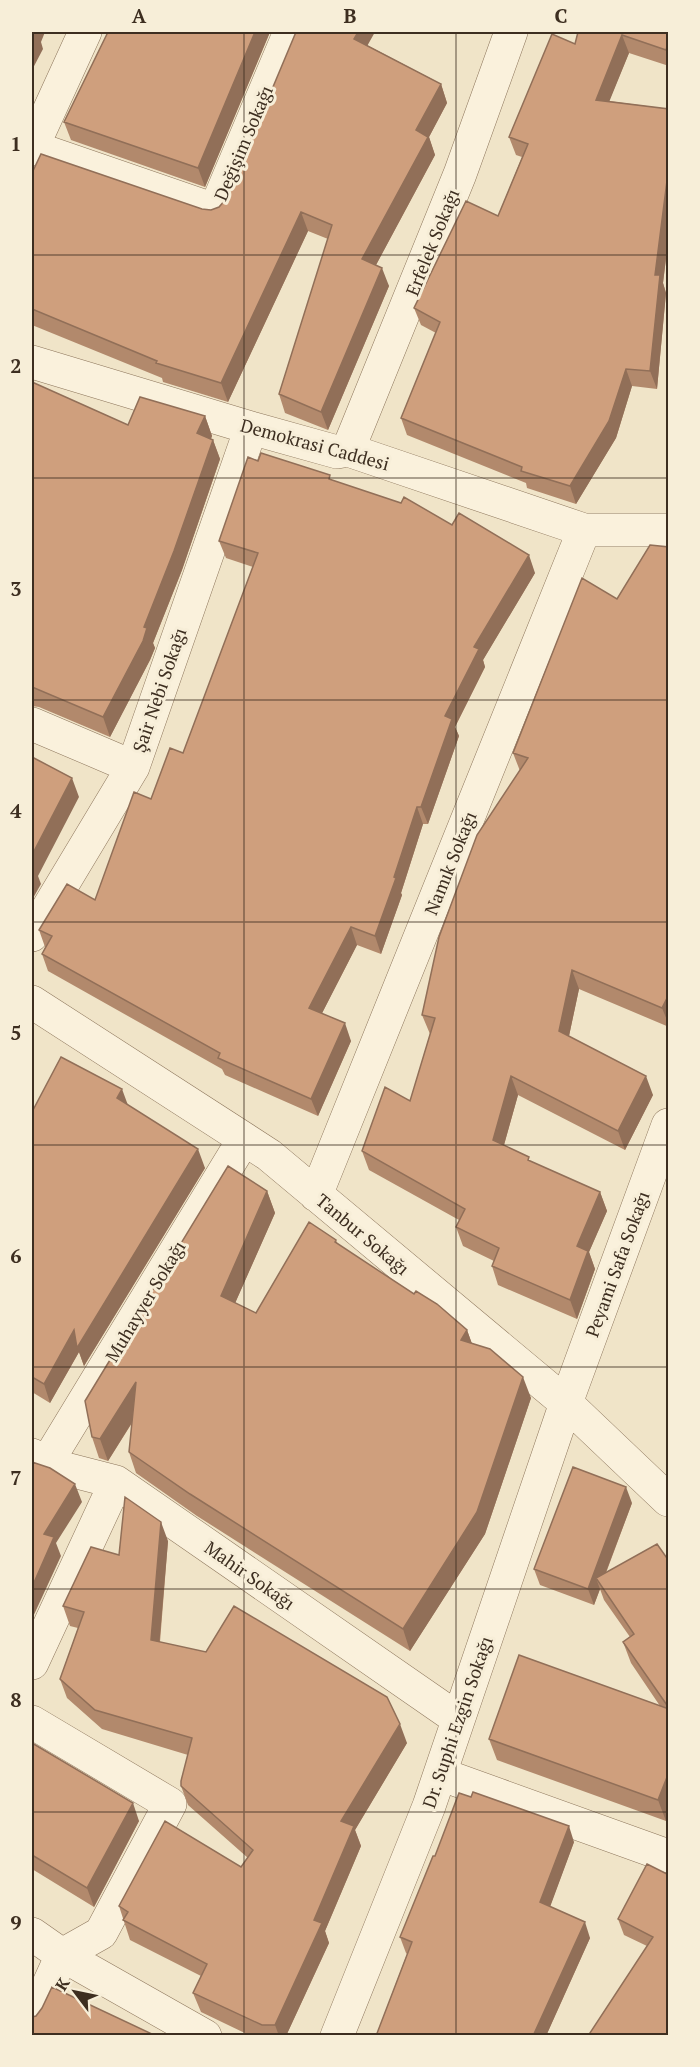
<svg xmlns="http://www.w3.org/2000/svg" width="700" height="2067" font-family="'PT Serif',serif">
	<rect width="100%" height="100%" fill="#f0e4c8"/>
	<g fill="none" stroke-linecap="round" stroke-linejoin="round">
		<g stroke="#8d765c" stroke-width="34">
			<path id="street" d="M32,147L215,210L290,32
				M32,148L85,32
				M32,362L251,428L337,452L348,450L584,530H668
				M348,450L460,174L511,32
				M32,724L133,767
				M32,935L133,767L251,428
				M32,1002L269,1155L566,1403L668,1500
				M316,1195L584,530
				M32,1455L46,1464L116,1482L458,1719
				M46,1464L244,1139
				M32,1663L116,1482
				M32,1722L170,1804L101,1933L62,1955L32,2021
				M440,1774L668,1856
				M32,1934L62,1955L205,2036
				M337,2036L429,1806L566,1403L668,1125"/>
		</g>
		<use href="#street" stroke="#faf1dc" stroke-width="33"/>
	</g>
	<path fill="#b2896c" d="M108,32H270L205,187L71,140L64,122Z
		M578,32H669V66L629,53L609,101L669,109V234L663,283L666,293L657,389L632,386L616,438L576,504L527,488L526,483L407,435L401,418L436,333L421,325L414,308L498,216L522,157L516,155L509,137L575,44Z
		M367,45L441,84L447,103L429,137L435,155L376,265L389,286L328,430L285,413L279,394L328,239L308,231L228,402L163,382L162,378L32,325V173L202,209L211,210L219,207Z
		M32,382L128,425L205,416L212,436L211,439L213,440L220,459L182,570L153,643L155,648L150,660L110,737L39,707L32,706Z
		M258,461L331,480L535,573L483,660L485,667L455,727L459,736L428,824H423L401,893L402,895L381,954L357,945L322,1013L351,1041L318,1116L225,1075L222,1069L48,971L42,954L45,947L39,930L95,900L151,799L183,753L253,567L226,558L219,541Z
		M669,547V1027L579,989L569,1036L653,1095L625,1150L518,1095L504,1145L531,1162L600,1192L607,1211L589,1252L595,1269L577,1319L498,1285L492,1266L494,1261L463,1246L456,1227L459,1220L369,1170L362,1151L410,1101L430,1034L422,1015L520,771L513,753L617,599Z
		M128,1105L205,1168L84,1366L79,1352L50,1403L32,1392V1112Z
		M267,1191L275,1213L235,1303L256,1313L336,1240L338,1245L467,1330L472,1344L531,1398L485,1534L410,1651L197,1516L136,1473L129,1452L132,1423L108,1461L99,1458L92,1437Z
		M632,1503L606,1573L669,1561V1815L666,1821L497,1760L489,1739L660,1706L631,1663L623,1642L630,1637L604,1600L600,1589L594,1605L540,1585L534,1569Z
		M168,1541L160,1642L407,1743L355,1830L361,1846L325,1931L329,1943L286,2036H251L201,2012L193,1993L201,1976L130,1940L119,1906L241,1867L248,1858L188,1805L181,1786L188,1755L102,1729L67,1698L60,1679L78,1628L70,1626L63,1606L119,1555Z
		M32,1743L139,1821L94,1907L32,1869Z
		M574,1842L550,1906L590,1938L546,2036H376L407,1954L406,1953L400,1937L435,1856Z
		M669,1875V2036L647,1946L624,1935L618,1919Z"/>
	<path fill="#916f58" d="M33,32H45L41,42L43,49L32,70V39Z
		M255,32H270L205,187L198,168Z
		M358,32H375L361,57L354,39Z
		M622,35L629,53L603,117L596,100Z
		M669,40V56L666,50Z
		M441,84L447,103L429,137L435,155L369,278L362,259L416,130Z
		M669,165V234L663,283L666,293L657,389L650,371L655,275Z
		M301,212L308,231L228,402L221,383Z
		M382,268L389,286L328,430L321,412Z
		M626,369L632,386L616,438L576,504L570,486Z
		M205,416L212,436L205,452L197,433Z
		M213,440L220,459L182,570L153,643L155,648L150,660L110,737L103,717L144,627Z
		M529,555L535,573L483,660L485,667L455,727L459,736L428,824L421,807L445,716L474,647Z
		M72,778L79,797L38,876L41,884L32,900V855Z
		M417,807L423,824L401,893L402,895L381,954L375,936Z
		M351,927L357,945L316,1025L309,1008Z
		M572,970L579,989L566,1050L559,1031Z
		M669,994V1025L662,1008Z
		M345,1023L351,1041L318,1116L311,1099Z
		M511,1076L518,1095L500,1159L493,1140Z
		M646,1076L653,1095L625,1150L618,1131Z
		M122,1089L129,1108L117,1098Z
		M198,1149L205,1168L84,1366L79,1352L50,1403L44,1384L74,1330Z
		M267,1191L275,1213L229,1317L221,1296Z
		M600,1192L607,1211L589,1252L595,1269L577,1319L570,1300L577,1246Z
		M467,1330L475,1352L461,1340Z
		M523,1377L531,1398L485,1534L410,1651L403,1629Z
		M136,1382L144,1403L108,1461L100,1439Z
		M75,1484L82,1502L56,1543L61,1556L32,1619V1587L44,1534Z
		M626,1487L632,1503L601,1585L596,1578L600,1589L594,1605L588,1589Z
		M161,1522L168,1541L158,1659L151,1640Z
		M400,1724L407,1743L355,1830L361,1846L325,1931L329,1943L286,2036H279L275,2025L314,1920L341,1821Z
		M669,1772V1815L666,1821L658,1800Z
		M133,1803L139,1821L94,1907L87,1888Z
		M569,1826L574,1842L546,1918L540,1902Z
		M585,1922L590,1938L546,2036H533Z"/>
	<path fill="#cf9f7d" stroke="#916f58" stroke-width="1.5" d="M32,32H35L32,39Z
		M108,32H255L198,168L64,122Z
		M296,32H358L354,39L441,84L416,130L428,137L362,259L382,268L321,412L279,394L332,225L301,212L221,383L156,363L157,361L32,309V173L41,154L202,209L211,210L219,207L226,199Z
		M578,32H669V40L666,50L622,35L596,100L669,109V165L655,275H660L650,371L626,369L609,421L570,486L521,471L522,467L401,418L440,322L414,308L466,201L498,216L528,144L509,137L552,34L575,44Z
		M32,382L128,425L140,397L205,416L197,433L213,440L174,551L144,627L147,628L143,641L103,717L32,687Z
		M261,453L330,475L329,479L401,503L404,497L452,525L459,513L529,555L474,647L479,649L445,716L452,719L421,807H417L394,877L396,878L375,936L351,927L309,1008L345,1023L311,1099L218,1058L220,1053L42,954L52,936L39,930L67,884L95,900L134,792L151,799L170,748L183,753L258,553L219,541L248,457L258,461Z
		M650,545L669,547V994L662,1008L572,970L559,1031L646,1076L618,1131L511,1076L493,1140L529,1157L528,1160L600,1192L577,1246L588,1251L570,1300L492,1266L499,1248L456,1227L465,1209L362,1151L385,1087L410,1101L435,1018L422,1015L439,937L477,835L528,758L513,753L582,578L617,599Z
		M32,757L72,778L32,855Z
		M61,1057L122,1089L117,1098L198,1149L77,1348L74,1330L44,1384L32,1377V1112Z
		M228,1166L267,1191L221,1296L256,1313L309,1222L336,1240L335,1242L414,1294L416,1291L437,1304L467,1330L461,1340L490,1349L523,1377L477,1512L403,1629L190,1494L129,1452L136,1382L100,1439L92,1437L85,1401Z
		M32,1462L50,1468L75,1484L44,1534L54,1537L32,1587Z
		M573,1467L626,1487L588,1589L534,1569Z
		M125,1497L161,1522L151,1640L206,1652L234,1606L387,1697L400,1724L341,1821L354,1826L314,1920L322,1923L275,2025H262L193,1993L207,1964L123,1920L128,1912L119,1906L165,1821L241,1867L253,1850L181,1786V1781L192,1738L95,1710L60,1679L84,1612L63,1606L91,1547L119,1555Z
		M657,1544L669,1561V1708L623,1642L634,1634L596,1578Z
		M519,1655L669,1709V1772L658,1800L489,1739Z
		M32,1743L133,1803L87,1888L32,1855Z
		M473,1792L569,1826L540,1902L585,1922L533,2036H376L412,1942L400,1937L433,1856H435L459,1793L471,1797Z
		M647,1864L669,1875V2036H588L653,1937L618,1919Z
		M52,1987L154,2035L32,2036V2017L36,2016L42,2008Z"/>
	<path fill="none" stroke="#3d2e20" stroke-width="1.5" stroke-opacity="0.55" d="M244,32V2036M456,32V2036M32,255H668M32,478H668M32,700H668M32,922H668M32,1145H668M32,1367H668M32,1589H668M32,1812H668"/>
	<g text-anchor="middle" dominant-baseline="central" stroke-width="6" stroke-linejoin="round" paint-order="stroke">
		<g font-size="18" fill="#3d2e20" stroke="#f7eed8">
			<text transform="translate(243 143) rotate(-67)">Değişim Sokağı</text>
			<text transform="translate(432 242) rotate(-68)">Erfelek Sokağı</text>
			<text transform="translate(315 444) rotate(15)">Demokrasi Caddesi</text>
			<text transform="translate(159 690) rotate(-71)">Şair Nebi Sokağı</text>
			<text transform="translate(450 863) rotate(-68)">Namık Sokağı</text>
			<text transform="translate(363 1234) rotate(40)">Tanbur Sokağı</text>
			<text transform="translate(617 1264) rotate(-70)">Peyami Safa Sokağı</text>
			<text transform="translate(145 1301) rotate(-59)">Muhayyer Sokağı</text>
			<text transform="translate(250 1575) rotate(35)">Mahir Sokağı</text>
			<text transform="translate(457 1722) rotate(-71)">Dr. Suphi Ezgin Sokağı</text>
		</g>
	</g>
	<rect width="700" height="2067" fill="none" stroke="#f7eed8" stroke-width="66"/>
	<g transform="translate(75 1992) rotate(302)" stroke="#f7eed8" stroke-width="4.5" paint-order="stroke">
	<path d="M0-4.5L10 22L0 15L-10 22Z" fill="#3d2e20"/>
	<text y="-9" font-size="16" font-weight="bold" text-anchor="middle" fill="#3d2e20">K</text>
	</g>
	<rect x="33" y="33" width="634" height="2001" fill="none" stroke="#3d2e20" stroke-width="2"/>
	<g font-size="20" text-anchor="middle" font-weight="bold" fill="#3d2e20">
		<text x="139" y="23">A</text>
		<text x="350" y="23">B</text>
		<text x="561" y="23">C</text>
		<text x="16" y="151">1</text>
		<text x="16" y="373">2</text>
		<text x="16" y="596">3</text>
		<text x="16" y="818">4</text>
		<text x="16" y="1040">5</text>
		<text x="16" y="1263">6</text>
		<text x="16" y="1485">7</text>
		<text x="16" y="1707">8</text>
		<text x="16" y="1930">9</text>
	</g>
</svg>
